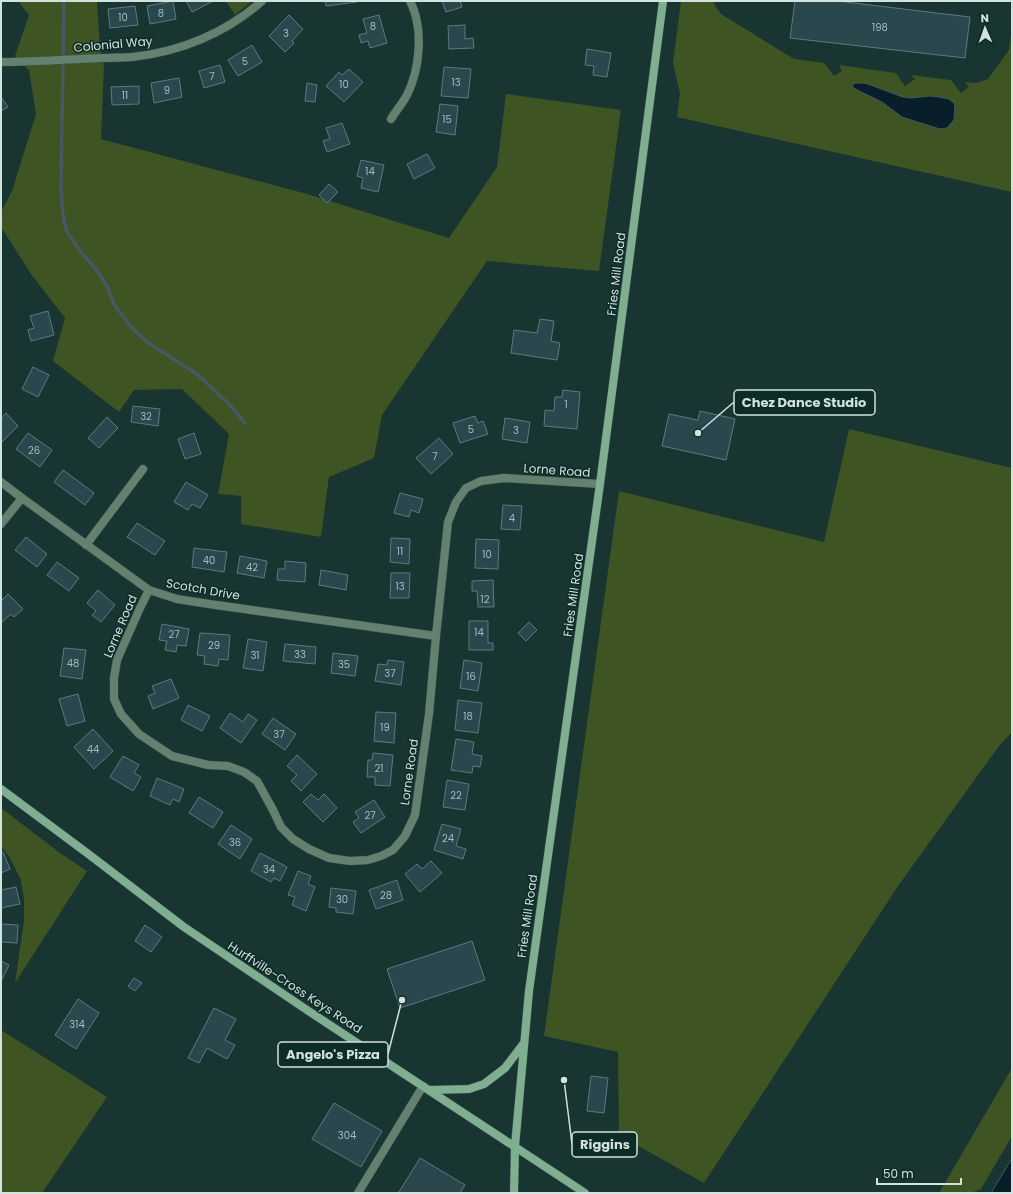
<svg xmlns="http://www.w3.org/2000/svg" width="1013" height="1194" font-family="Poppins,sans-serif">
	<rect width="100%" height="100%" fill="#183531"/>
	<path fill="#3e5423" d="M18,1H97L100,49L104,66L101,139L307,194L449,238L497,167L506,94L621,110L599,271L487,261L382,415L374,458L329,477L321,537L241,524V496L218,494L229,434L182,389L134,390L119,412L53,361L65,318L31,274L1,227V212L12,191L36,114L29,70L15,56L29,15Z
		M226,1H252L235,15Z
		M681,1H714L715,6L721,14L789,56L795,59L824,63L834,76L842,71L839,65L896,73L905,86L915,79L911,75L951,80L961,93L969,87L965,82L976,83L988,79L1009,50L1012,26V192L677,117L680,93L673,63Z
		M849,429L1012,468V732L999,746L898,886L704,1183L619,1135L618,1052L544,1036L619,491L824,542Z
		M1,808L60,853L87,871L15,983L24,921V900L21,880L10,858L1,846Z
		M1,1030L107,1097L42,1193H1Z
		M1012,1068V1136L981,1189L971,1193H939Z"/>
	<path fill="#081e2b" stroke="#445961" d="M855,83H865L903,97L911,98L930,96L939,97L949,99L955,104L954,120L947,128L940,129L914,121L902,117L882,102L855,89L852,86Z
		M1012,1158V1193H991Z"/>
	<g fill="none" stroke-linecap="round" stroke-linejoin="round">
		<path stroke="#445961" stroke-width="3.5" d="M64,1L61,188L63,216L67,232L77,247L98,272L107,286L114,304L130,326L147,342L197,374L229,404L245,423"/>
	</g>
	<path fill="#2a474d" stroke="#5c7a80" d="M173,1L176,19L150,24L147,6Z
		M186,1H213L192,12Z
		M325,1H357V2L326,6Z
		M442,1H460L462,7L446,12Z
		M795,1H837L970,17L965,58L790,38Z
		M135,6L138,25L110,28L108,9Z
		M289,15L303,29L292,41L294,43L285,52L269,36Z
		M379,15L387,43L370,48L368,41L361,43L359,35L367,33L363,19Z
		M465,25V39L473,38L474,48L449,49L448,26Z
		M252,45L262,62L238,76L228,60Z
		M587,49L611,53L607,77L593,75L594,66L585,65Z
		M220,65L225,82L204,88L199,71Z
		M444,67L471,69L468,98L441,96Z
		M349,69L363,82L344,102L326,86L339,72L342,75Z
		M179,78L182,97L154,103L151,83Z
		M307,83L317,85L315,102L305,101Z
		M139,86V104L112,105L111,87Z
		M1,97L8,107L1,111Z
		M440,104L458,106L455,135L436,132Z
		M342,123L350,144L327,152L323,141L330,139L326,128Z
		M427,154L435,168L414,179L407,164Z
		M361,160L384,165L378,192L361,188L363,178L357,176Z
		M329,184L338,192L327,203L319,195Z
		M48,311L54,335L31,341L28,330L34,328L30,316Z
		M540,319L554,321L551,341L560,343L557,360L511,353L514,330L537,333Z
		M33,367L49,375L38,397L22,389Z
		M563,390L580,392L577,429L544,426L545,410L554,411L555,397H562Z
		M133,406L160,409L158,426L131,422Z
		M700,411L735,419L726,460L662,446L669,414L698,420Z
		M6,413L18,426L2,442L1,440V418Z
		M475,416L478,423L483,421L488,434L460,443L453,423Z
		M107,417L118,428L99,448L88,438Z
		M505,418L530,422L527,443L502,439Z
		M28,433L52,450L40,467L16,449Z
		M194,433L201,454L185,459L178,439Z
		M439,438L453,454L431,474L416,458Z
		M63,470L94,493L85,505L54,482Z
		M186,482L208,495L200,508L192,504L188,510L174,502Z
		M400,493L423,499L419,513L411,510L409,517L394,513Z
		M503,505L522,506L520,530L501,529Z
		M137,523L165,541L155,555L127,537Z
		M26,537L47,554L37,567L15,550Z
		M391,538L410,539L409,564L390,562Z
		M476,539L499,540L498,569L475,568Z
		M194,548L227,552L224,572L192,567Z
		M240,556L267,561L264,578L237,573Z
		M285,561L306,563L305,582L277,580L278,569H285Z
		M57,562L79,578L69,591L47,575Z
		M321,570L348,575L346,590L319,585Z
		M391,573H410L409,598H390Z
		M493,580L494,607H478L477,591H472V581Z
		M98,590L115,605L101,622L92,615L96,611L87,603Z
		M8,594L23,609L14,617L11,614L1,623V601Z
		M469,621H488V643H493V650H469Z
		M529,622L537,630L526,641L518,633Z
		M162,624L189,629L186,646L177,645L176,652L165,650L167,641L159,640Z
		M200,633L230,635L228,660L219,659L218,666L204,664L205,656L197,655Z
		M248,639L267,642L263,671L243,668Z
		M285,644L316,647L315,664L283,661Z
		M64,648L86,650L82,679L60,676Z
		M333,653L358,656L355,676L331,673Z
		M388,660L404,662L401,685L375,681L378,664L387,665Z
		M464,660L482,663L478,691L460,688Z
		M171,679L179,698L153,709L148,696L155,693L152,686Z
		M78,694L85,721L67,726L59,699Z
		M458,700L482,703L478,733L455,730Z
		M188,705L210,716L202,731L181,720Z
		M376,712L396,713L394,743L374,741Z
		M230,713L243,722L248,714L257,720L241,743L220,728Z
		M273,718L296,734L285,750L262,734Z
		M93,729L113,751L94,769L74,747Z
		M456,739L474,742L472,754L482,756L480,767L473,766L472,773L451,770Z
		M373,753L393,755L390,786L375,785V777H367L368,760H372Z
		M297,755L317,774L301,791L291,781L297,775L287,766Z
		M123,756L139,765L134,773L141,777L133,791L110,777Z
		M157,778L184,789L179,802L173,799L170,805L150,796Z
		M447,780L469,784L465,810L443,807Z
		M311,794L318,800L324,794L337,808L323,822L303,802Z
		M199,797L223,812L213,828L189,813Z
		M374,800L385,817L361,833L353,822L359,818L355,812Z
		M442,824L461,829L456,846L466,849L463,859L434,850Z
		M231,825L252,839L240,859L218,844Z
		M1,852H3L10,869L1,873Z
		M260,853L287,867L280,881L274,878L271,882L251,871Z
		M431,861L442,873L420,892L405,874L417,864L422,869Z
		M298,871L311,876L308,884L315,887L306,911L292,905L295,897L288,895Z
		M397,880L403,900L376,909L369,890Z
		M16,887L20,904L1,908V890Z
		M331,888L356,891L353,914L336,912V908L329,907Z
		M1,924L18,925L17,943L1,942Z
		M145,925L162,937L151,952L135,941Z
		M472,941L485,980L400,1008L387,969Z
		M1,961L9,965L1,981Z
		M134,978L142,983L135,991L128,986Z
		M78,999L99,1013L76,1049L55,1035Z
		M214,1008L236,1019L225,1040L235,1045L227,1059L207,1048L199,1063L188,1058Z
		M591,1076L608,1078L604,1113L587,1111Z
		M334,1103L382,1131L361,1167L312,1139Z
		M420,1158L465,1185L460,1193H401L399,1192Z"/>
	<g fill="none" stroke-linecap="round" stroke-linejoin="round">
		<g stroke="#36514d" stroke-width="9">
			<path id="minor" d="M1,62C28,62 54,60 80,59C98,58 115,58 132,57C180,52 226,33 262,1
				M391,119C396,111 402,104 407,95C420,69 424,28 410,1
				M1,482L22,498L149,590L177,599L209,604L436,636
				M1,524L22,498
				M86,545L143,469
				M149,590L140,608L117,660L114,678V699L121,714L139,734L172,756L208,765L228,766L244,772L257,781L273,810L281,827L293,839L309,849L329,858L350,861L368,860L381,856L393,850L405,836L415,815L429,714L436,636L448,522L456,502L466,488L481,481L504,478L600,484
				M358,1193L423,1086"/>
		</g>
		<g stroke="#36514d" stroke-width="9">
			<path id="secondary" d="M1,789L87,853L184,927L307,1010L585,1193
				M429,1090L469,1089L484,1084L505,1068L524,1043
				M514,1193L515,1146L529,991L600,484L663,1"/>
		</g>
		<use href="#minor" stroke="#64806e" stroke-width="8"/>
		<use href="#secondary" stroke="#80ae91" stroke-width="8"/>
	</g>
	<g text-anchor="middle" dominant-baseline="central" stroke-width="3" stroke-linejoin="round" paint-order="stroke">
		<g font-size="10" fill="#a7bbba">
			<text x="161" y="13">8</text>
			<text x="123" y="17">10</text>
			<text x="373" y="26">8</text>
			<text x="880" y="27">198</text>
			<text x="286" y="33">3</text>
			<text x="245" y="61">5</text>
			<text x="212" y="76">7</text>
			<text x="456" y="82">13</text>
			<text x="344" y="84">10</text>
			<text x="167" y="90">9</text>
			<text x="125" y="95">11</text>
			<text x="447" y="119">15</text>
			<text x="370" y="171">14</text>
			<text x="566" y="404">1</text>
			<text x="146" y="416">32</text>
			<text x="471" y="429">5</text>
			<text x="516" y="430">3</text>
			<text x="34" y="450">26</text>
			<text x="435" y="456">7</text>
			<text x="512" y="518">4</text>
			<text x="400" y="551">11</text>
			<text x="487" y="554">10</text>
			<text x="209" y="560">40</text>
			<text x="252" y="567">42</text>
			<text x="400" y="586">13</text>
			<text x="485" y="599">12</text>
			<text x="479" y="632">14</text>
			<text x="174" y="634">27</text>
			<text x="214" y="645">29</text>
			<text x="300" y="654">33</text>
			<text x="255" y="655">31</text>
			<text x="73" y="663">48</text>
			<text x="344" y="664">35</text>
			<text x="390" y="673">37</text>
			<text x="471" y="676">16</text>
			<text x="468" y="716">18</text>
			<text x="385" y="727">19</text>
			<text x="279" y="734">37</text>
			<text x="93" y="749">44</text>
			<text x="379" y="768">21</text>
			<text x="456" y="795">22</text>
			<text x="370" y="815">27</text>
			<text x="448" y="838">24</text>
			<text x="235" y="842">36</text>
			<text x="269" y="869">34</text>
			<text x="386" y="895">28</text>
			<text x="342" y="899">30</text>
			<text x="77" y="1024">314</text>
			<text x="347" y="1135">304</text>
		</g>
		<g font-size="12" fill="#d1e2df" stroke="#0d2b27">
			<text transform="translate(113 44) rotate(-5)">Colonial Way</text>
			<text transform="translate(616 274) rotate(-83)">Fries Mill Road</text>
			<text transform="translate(557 470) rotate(4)">Lorne Road</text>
			<text transform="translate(203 589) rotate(10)">Scotch Drive</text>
			<text transform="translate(573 595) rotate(-82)">Fries Mill Road</text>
			<text transform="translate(120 626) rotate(-67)">Lorne Road</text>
			<text transform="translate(409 772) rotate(-82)">Lorne Road</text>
			<text transform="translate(527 916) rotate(-82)">Fries Mill Road</text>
			<text transform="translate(295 987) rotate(33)">Hurffville-Cross Keys Road</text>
		</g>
	</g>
	<path fill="none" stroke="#d1e2df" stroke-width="1.5" d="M698 433L734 402M402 1000L388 1054M564 1080L572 1144"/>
	<g fill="#d1e2df" stroke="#0d2b27" stroke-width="1.5">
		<circle cx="698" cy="433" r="4"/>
		<circle cx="402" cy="1000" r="4"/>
		<circle cx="564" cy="1080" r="4"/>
	</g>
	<g fill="#0d2b27" stroke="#d1e2df" stroke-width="1.5">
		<rect x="734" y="390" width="141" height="25" rx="4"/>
		<rect x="278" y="1042" width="110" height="25" rx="4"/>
		<rect x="572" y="1132" width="65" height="25" rx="4"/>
	</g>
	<g font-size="13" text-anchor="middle" font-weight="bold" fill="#d1e2df">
		<text x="804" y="407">Chez Dance Studio</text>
		<text x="333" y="1059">Angelo's Pizza</text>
		<text x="605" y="1149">Riggins</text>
	</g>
	<rect width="1013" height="1194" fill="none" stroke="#d1e2df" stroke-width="4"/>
	<g transform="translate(985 28) rotate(358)" stroke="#0d2b27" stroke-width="3" paint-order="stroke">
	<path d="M0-3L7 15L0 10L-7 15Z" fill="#d1e2df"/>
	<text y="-6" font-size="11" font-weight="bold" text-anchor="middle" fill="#d1e2df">N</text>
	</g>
	<path d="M877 1178v6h84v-6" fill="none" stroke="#d1e2df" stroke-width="2"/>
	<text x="883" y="1178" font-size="12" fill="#d1e2df" stroke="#0d2b27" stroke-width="3" paint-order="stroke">50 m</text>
</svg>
